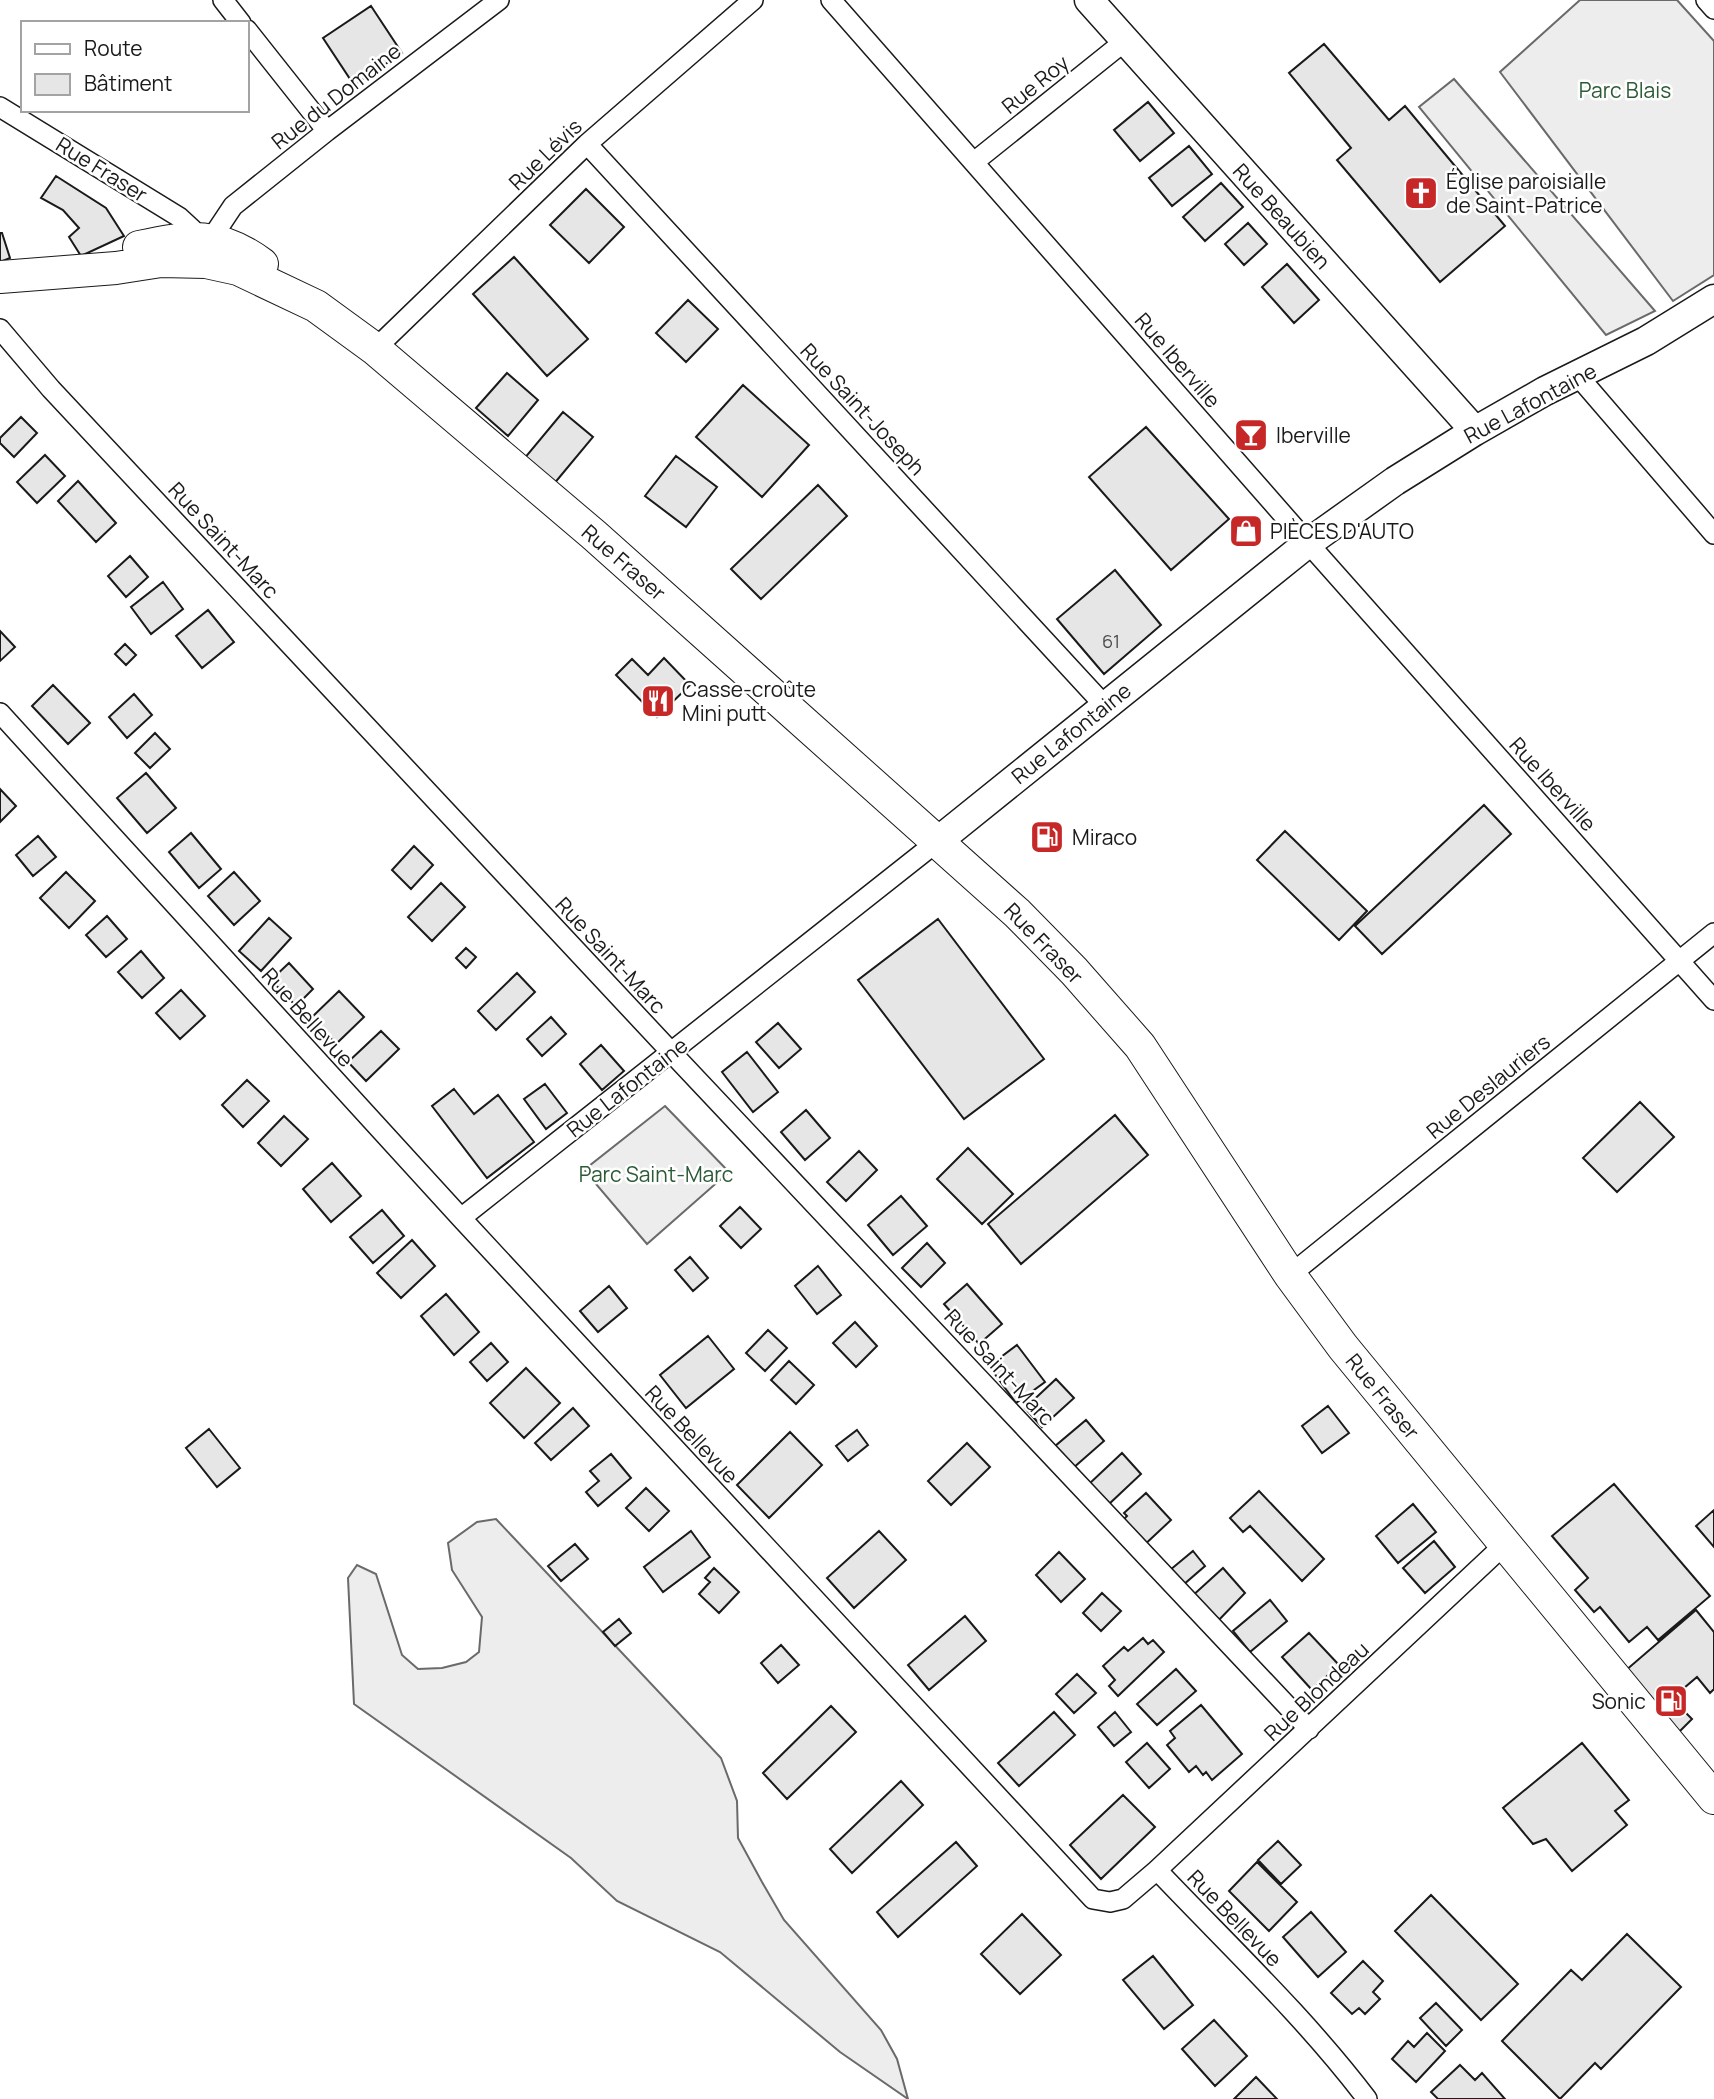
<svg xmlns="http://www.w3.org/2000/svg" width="1714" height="2099" font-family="Manrope,sans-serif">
	<rect width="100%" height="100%" fill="#fff"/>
	<path fill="#ededed" stroke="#6a6a6a" stroke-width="2" d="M1580,0H1677L1714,41V275L1673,301L1500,72Z
		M1454,79L1655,311L1606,335L1419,107Z
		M665,1106L729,1172L647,1244L584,1170Z
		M496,1519L721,1758L737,1801L738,1838L762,1882L784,1920L881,2030L897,2059L908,2099L840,2052L720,1952L617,1901L571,1858L354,1704L348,1578L357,1565L376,1574L402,1655L418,1669L442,1668L466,1662L479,1652L482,1617L452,1570L448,1543L477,1522Z"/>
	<path fill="#e6e6e6" stroke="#1a1a1a" stroke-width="2" d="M371,6L402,53L354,85L323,38Z
		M1324,44L1389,120L1405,106L1505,226L1440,282L1337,160L1351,148L1289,73Z
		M1148,102L1174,133L1140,161L1114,130Z
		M1189,146L1212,174L1172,206L1149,178Z
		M56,176L106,208L124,236L81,256L69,237L79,228L63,210L41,198Z
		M1221,183L1243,207L1205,241L1183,217Z
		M586,189L624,227L589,263L550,225Z
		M1248,223L1267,244L1244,265L1225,244Z
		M0,233H2L10,258L0,262Z
		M514,257L588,339L547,376L473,294Z
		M1287,264L1319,300L1294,323L1262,287Z
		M688,300L718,329L686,362L656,333Z
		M507,373L538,400L508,436L476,408Z
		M743,385L809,445L762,497L696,437Z
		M563,412L593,437L553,485L523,460Z
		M21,417L37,433L14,457L0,443V438Z
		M1146,427L1229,519L1171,570L1089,477Z
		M45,455L65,476L37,503L17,482Z
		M676,456L717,487L686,527L645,496Z
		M78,481L116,523L96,542L58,501Z
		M818,485L847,516L761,599L731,569Z
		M130,556L148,577L126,597L108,576Z
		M1115,570L1161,625L1104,674L1057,619Z
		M163,582L183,609L151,634L131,607Z
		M208,610L234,642L202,668L176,636Z
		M0,631L15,647L0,661Z
		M125,644L136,655L126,665L115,654Z
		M664,658L690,685L657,717L616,675L632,659L648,675Z
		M53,685L90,723L68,744L32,706Z
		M134,694L152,715L127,738L109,717Z
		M155,733L170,749L150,768L135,753Z
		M146,773L176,808L147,833L117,798Z
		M0,789L16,806L0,822Z
		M1484,805L1511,834L1382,954L1355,926Z
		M1285,831L1367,911L1339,940L1257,860Z
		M191,833L221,869L199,888L169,852Z
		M38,836L56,857L33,876L16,855Z
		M414,846L433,865L411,889L392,870Z
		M66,872L95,901L69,928L40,898Z
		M234,872L260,901L234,925L208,896Z
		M441,883L465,907L432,941L408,917Z
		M107,916L127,939L106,957L86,935Z
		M269,918L291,938L261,971L239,951Z
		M938,919L1044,1059L964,1119L858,980Z
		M466,948L476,957L466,968L456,958Z
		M141,951L164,978L142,998L118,972Z
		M289,963L313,989L296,1006L271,980Z
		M517,973L535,992L496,1030L478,1011Z
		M181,990L205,1016L180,1039L156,1013Z
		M339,991L364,1017L336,1044L311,1018Z
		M551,1017L566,1034L542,1056L527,1039Z
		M778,1023L801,1049L779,1068L756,1042Z
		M381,1031L399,1049L366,1081L348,1062Z
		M601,1045L624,1071L602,1090L580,1064Z
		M747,1052L778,1092L753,1112L722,1072Z
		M247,1080L269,1101L243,1127L222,1105Z
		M545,1084L567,1113L546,1129L524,1099Z
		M454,1089L474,1114L498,1095L534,1142L487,1178L432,1106Z
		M1640,1102L1674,1137L1617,1192L1583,1158Z
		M806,1110L830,1138L805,1160L781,1132Z
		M1115,1115L1148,1155L1021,1264L988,1224Z
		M284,1116L308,1139L281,1166L258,1143Z
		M968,1148L1013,1194L982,1224L937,1179Z
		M859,1151L877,1170L846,1201L827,1182Z
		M332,1163L361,1196L331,1222L303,1189Z
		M901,1196L927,1226L893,1255L868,1225Z
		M740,1207L761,1229L741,1248L720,1226Z
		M382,1210L404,1236L373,1263L350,1237Z
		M412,1240L435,1266L401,1298L377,1273Z
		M927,1243L945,1263L921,1287L902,1268Z
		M690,1257L708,1278L693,1291L675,1270Z
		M818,1266L841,1295L817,1314L795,1286Z
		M967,1284L1002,1324L979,1344L944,1304Z
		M609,1286L627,1308L598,1332L580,1311Z
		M446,1294L479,1332L454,1355L421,1316Z
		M855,1322L877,1346L856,1367L833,1343Z
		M768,1330L787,1348L765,1371L746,1353Z
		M708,1336L734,1369L686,1408L660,1375Z
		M491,1343L508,1362L487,1381L470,1362Z
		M1017,1345L1045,1382L1016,1403L989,1366Z
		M789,1361L814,1385L796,1404L771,1380Z
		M526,1368L560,1403L524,1438L490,1403Z
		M1056,1379L1074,1398L1042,1427L1025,1408Z
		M1328,1406L1349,1433L1322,1453L1302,1426Z
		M573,1408L589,1426L551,1460L535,1443Z
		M1086,1420L1104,1441L1072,1469L1054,1447Z
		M209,1429L240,1468L217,1487L186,1448Z
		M857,1430L868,1445L848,1461L836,1446Z
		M790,1432L822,1465L769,1518L737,1485Z
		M967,1443L990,1467L951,1505L928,1481Z
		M1122,1453L1141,1474L1108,1505L1089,1484Z
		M611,1454L631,1478L598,1506L586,1492L599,1481L590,1471Z
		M1614,1484L1710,1596L1658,1640L1647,1627L1629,1642L1600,1607L1594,1612L1575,1590L1588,1578L1552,1536Z
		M646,1488L669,1511L649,1531L626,1508Z
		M1259,1491L1324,1559L1302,1581L1250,1526L1243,1532L1230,1518Z
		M1146,1493L1171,1520L1141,1548L1119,1524L1127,1516L1124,1513Z
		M1413,1504L1436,1532L1398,1563L1376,1536Z
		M1714,1510V1547L1696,1526Z
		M691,1531L710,1557L663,1592L644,1567Z
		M879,1531L906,1560L854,1608L827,1578Z
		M1434,1541L1455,1567L1425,1593L1403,1568Z
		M575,1544L588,1559L561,1581L548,1566Z
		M1193,1551L1205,1566L1183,1585L1170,1570Z
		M1059,1552L1085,1579L1061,1602L1036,1575Z
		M714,1568L739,1592L719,1613L699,1594L710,1582L705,1578Z
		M1223,1568L1245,1593L1215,1624L1190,1598Z
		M1102,1593L1121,1611L1101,1631L1083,1613Z
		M1270,1600L1287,1621L1250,1652L1233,1631Z
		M1696,1610L1714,1632V1689L1710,1693L1697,1677L1651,1716L1618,1677Z
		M965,1616L986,1641L929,1690L908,1665Z
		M619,1619L631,1633L615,1646L603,1632Z
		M1309,1633L1339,1665L1312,1690L1282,1657Z
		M1143,1638L1148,1644L1153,1640L1164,1652L1118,1696L1109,1686L1115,1680L1103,1666L1124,1647L1128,1651Z
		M781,1645L799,1665L778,1683L761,1663Z
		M1176,1669L1196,1691L1157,1725L1137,1704Z
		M1077,1674L1096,1693L1074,1713L1056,1694Z
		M1201,1705L1242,1754L1212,1780L1206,1772L1203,1775L1196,1766L1189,1772L1167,1745L1175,1738L1170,1731Z
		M1678,1705L1692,1719L1675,1736L1661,1721Z
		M831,1706L856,1732L787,1799L763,1773Z
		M1054,1712L1075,1735L1019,1786L998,1763Z
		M1115,1712L1131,1732L1114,1746L1098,1727Z
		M1147,1743L1170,1769L1149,1788L1126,1762Z
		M1582,1743L1629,1800L1615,1811L1627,1825L1572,1871L1546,1839L1533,1844L1503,1808Z
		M901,1781L923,1805L852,1873L830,1849Z
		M1123,1795L1155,1827L1101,1879L1070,1845Z
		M1278,1841L1301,1865L1281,1884L1258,1860Z
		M956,1842L977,1866L898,1937L877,1912Z
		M1257,1862L1297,1902L1269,1931L1229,1891Z
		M1431,1895L1518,1984L1481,2020L1395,1931Z
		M1311,1912L1346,1952L1318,1977L1283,1937Z
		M1022,1914L1061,1955L1020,1994L981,1954Z
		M1627,1934L1681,1987L1601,2069L1595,2063L1560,2099L1502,2041L1571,1970L1582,1980Z
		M1153,1956L1193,2005L1164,2029L1123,1980Z
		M1363,1961L1383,1981L1373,1992L1380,1999L1365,2014L1359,2008L1352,2014L1331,1993Z
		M1436,2003L1462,2030L1446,2046L1420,2018Z
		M1214,2020L1247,2056L1215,2086L1182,2049Z
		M1427,2033L1445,2051L1416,2082L1392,2059L1408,2041L1414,2047Z
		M1460,2065L1475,2080L1482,2073L1505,2099H1438L1431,2092Z
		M1256,2077L1277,2099H1234Z"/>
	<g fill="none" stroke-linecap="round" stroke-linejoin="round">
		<g stroke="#1a1a1a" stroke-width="22">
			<path id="minor" d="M223,0L241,23
				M831,0L1308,543L1714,1000
				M1706,0L1714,9
				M247,30L327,131
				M0,107L179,217L192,229L197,239
				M587,144L1105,706
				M974,162L1125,41
				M211,239L233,206L327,131L499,0
				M0,329L51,389L671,1052L1309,1729
				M375,349L587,144L753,0
				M1578,376L1714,534
				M0,713L461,1218L1093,1899L1110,1902L1123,1899L1157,1870L1504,1545
				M461,1218L938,841
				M1290,1275L1714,933
				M1157,1870C1228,1945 1304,2016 1367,2099"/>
		</g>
		<g stroke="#1a1a1a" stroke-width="31">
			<path id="secondary" d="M1089,0L1475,431
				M938,841L1308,543L1395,481L1475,431L1545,391L1646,341L1714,299"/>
		</g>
		<g stroke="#1a1a1a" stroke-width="34">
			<path id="primary" d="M139,247C190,236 219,232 262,264
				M0,277L116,268L161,261L206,262L238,269L316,306L375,349L594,535L1017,913L1074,971L1140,1046L1290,1275L1343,1347L1714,1798"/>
		</g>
		<use href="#minor" stroke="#fff" stroke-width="19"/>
		<use href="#secondary" stroke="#fff" stroke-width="28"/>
		<use href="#primary" stroke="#fff" stroke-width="32"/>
	</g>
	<defs>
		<g id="church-square" transform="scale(1.75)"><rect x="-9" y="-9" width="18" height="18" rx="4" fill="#c62828" stroke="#fff"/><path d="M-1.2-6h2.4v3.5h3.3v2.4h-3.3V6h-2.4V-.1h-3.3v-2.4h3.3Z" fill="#fff"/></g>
		<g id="bar-square" transform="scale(1.75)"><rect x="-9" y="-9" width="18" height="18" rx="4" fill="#c62828" stroke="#fff"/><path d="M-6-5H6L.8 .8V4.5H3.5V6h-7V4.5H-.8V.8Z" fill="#fff"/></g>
		<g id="shop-square" transform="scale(1.75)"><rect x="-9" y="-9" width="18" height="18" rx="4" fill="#c62828" stroke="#fff"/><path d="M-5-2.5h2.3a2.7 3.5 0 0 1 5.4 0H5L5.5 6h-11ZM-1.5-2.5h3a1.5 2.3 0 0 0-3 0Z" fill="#fff"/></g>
		<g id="restaurant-square" transform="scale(1.75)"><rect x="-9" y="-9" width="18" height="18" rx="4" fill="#c62828" stroke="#fff"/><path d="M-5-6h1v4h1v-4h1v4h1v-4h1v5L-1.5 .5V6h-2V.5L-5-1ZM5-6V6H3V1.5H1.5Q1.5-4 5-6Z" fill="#fff"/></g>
		<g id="fuel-square" transform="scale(1.75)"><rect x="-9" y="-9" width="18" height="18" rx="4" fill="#c62828" stroke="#fff"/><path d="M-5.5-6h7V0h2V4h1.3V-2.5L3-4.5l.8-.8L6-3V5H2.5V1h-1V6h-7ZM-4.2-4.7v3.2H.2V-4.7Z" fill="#fff"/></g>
	</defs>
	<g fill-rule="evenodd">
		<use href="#church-square" x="1421" y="193"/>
		<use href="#bar-square" x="1251" y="435"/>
		<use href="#shop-square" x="1246" y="531"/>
		<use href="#restaurant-square" x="658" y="701"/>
		<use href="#fuel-square" x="1047" y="837"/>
		<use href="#fuel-square" x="1671" y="1701"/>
	</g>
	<g text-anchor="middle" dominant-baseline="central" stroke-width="5" stroke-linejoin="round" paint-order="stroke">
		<g font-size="18" fill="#4d4d4d">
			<text x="1111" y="641">61</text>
		</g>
		<g font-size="21" fill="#1a1a1a" stroke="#fff">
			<text transform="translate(1035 84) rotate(-39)">Rue Roy</text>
			<text transform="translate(336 96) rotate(-38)">Rue du Domaine</text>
			<text transform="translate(545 154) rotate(-44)">Rue Lévis</text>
			<text transform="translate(102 169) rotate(32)">Rue Fraser</text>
			<text transform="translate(1282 216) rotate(48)">Rue Beaubien</text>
			<text transform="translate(1178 360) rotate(49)">Rue Iberville</text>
			<text transform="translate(1530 403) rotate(-28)">Rue Lafontaine</text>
			<text transform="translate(863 409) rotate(47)">Rue Saint-Joseph</text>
			<text transform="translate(224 540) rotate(47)">Rue Saint-Marc</text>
			<text transform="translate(624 562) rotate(41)">Rue Fraser</text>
			<text transform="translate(1071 733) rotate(-39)">Rue Lafontaine</text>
			<text transform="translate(1553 784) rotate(48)">Rue Iberville</text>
			<text transform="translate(1044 943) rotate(46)">Rue Fraser</text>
			<text transform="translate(611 955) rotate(47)">Rue Saint-Marc</text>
			<text transform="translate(308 1017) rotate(48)">Rue Bellevue</text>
			<text transform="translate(1488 1086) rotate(-39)">Rue Deslauriers</text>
			<text transform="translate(627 1087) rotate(-38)">Rue Lafontaine</text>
			<text transform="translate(1000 1367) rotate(47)">Rue Saint-Marc</text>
			<text transform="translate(1383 1396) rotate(51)">Rue Fraser</text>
			<text transform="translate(692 1434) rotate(47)">Rue Bellevue</text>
			<text transform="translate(1316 1691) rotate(-43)">Rue Blondeau</text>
			<text transform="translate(1235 1918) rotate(46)">Rue Bellevue</text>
		</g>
		<g font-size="21" fill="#2b5a34" stroke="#fff">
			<text x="1625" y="90">Parc Blais</text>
			<text x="656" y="1174">Parc Saint-Marc</text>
		</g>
		<g font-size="21" fill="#1a1a1a" stroke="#fff" text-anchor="start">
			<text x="1446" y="181">Église paroisialle<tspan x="1446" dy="24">de Saint-Patrice</tspan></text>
			<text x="1276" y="435">Iberville</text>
			<text x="1270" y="531">PIÈCES D'AUTO</text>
			<text x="682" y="689">Casse-croûte<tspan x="682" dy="24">Mini putt</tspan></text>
			<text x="1072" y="837">Miraco</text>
			<text x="1646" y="1701" text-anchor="end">Sonic</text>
		</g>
	</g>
	<rect x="21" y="21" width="228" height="91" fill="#ffffff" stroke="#a3a3a3" stroke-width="2"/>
	<rect x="35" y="44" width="35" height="10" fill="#ffffff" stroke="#a3a3a3" stroke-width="2"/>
	<text x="84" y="56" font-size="21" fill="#1a1a1a">Route</text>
	<rect x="35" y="74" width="35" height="21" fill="#e6e6e6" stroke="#a3a3a3" stroke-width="2"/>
	<text x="84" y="91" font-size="21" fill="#1a1a1a">Bâtiment</text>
</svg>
